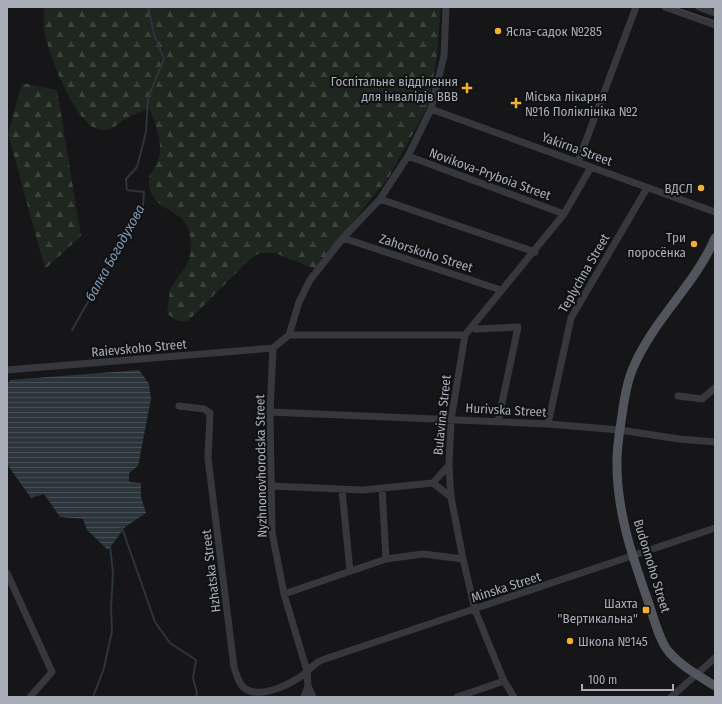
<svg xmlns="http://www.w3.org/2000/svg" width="722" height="704" font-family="'Fira Sans Condensed',sans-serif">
	<defs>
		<pattern id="forest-firs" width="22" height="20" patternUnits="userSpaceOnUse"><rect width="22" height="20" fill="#1e261f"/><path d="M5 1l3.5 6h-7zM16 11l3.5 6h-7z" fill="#3c433d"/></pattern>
		<pattern id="water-rules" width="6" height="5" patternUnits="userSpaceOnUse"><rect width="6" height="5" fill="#2c353c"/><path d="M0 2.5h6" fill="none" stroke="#485056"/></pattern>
	</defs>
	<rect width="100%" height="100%" fill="#161618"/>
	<path fill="url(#forest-firs)" d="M44,7H441L437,56L428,106L389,177L315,269L275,253H259L247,262L188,321C179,322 174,320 167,313C169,305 168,293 172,286C178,276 188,267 190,255C197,202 154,219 149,185C147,172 157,169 159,158C163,141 155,123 149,108C142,111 134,114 127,118C118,123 112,132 100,130C75,125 50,57 45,34C43,26 44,16 44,7Z
		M22,83L57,90L81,236L45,269L8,134Z"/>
	<path fill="url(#water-rules)" d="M139,370L149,384L151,399L138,466L129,473V482L141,483V497L146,513L125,527L108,550L87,530L83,519L60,517L44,494L31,498L7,464V385L10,380Z"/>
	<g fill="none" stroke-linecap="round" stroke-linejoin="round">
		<path stroke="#2c353c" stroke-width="2" d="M72,330L143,205L144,192L127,190L126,179L137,167L146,132L148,98L164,59L154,34L148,7
			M122,528L155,622L170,643L196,660L193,678L197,693L196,697
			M93,697L104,668L112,631L111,608L113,573L110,546"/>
		<path stroke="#37383d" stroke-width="7" d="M665,7L715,25
			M699,7L715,13
			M431,109L715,212
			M408,156L564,214
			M578,162L636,7
			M380,199L535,252
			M343,238L501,290
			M472,327L476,329L518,327L498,422
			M289,335H465
			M273,348L289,335L299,302L310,280L343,238L380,199L408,156L431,109L444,56L446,7
			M273,348L270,412L272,532L284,594L307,671L308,686L313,697
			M7,370L273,348
			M678,396L702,399L715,388
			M179,406L204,409L210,413L208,458L234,667C236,673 238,682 243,687C258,700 286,686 300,677C309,672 312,664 322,660L715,528
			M270,412L548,424L620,430L679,439L715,442
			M548,424L571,318L647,188
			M433,483L451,497
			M271,486L363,490L433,483L449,465
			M382,488L386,559
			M342,490L350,571
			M7,573L52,672L30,697
			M284,594L386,559L423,554L463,559
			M304,697L308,686
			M457,697L504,681
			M514,697L504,681L475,610L463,559L451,497L449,465L451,420L465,335L564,214L591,167
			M671,697L715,658"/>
		<path stroke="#53555c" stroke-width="9" d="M715,238C695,285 653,320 633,368C627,382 624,400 622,415C620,430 617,445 617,460C616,509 632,556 648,601C653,615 659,641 669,652C681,666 699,676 715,686"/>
		<path stroke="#4a4c52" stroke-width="1" d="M674,7L715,21"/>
	</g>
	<g fill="#f2b134" stroke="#111113" stroke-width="1.5">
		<circle cx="498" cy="31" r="4"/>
		<path d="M465 82h4v4h4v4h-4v4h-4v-4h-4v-4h4z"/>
		<path d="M514 97h4v4h4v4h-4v4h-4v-4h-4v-4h4z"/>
		<circle cx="701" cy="188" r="4"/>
		<circle cx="694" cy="244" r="4"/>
		<rect x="642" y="606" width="8" height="8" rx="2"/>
		<circle cx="570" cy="641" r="4"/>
	</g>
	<g text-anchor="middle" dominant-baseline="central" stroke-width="4" stroke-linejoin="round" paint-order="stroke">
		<g font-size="13" fill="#a8adb8" stroke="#111113" text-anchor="end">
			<text x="506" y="31" text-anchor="start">Ясла-садок №285</text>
			<text x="458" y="81">Госпітальне відділення<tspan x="458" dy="15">для інвалідів ВВВ</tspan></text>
			<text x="525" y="96" text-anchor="start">Міська лікарня<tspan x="525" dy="15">№16 Поліклініка №2</tspan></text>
			<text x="693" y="188">ВДСЛ</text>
			<text x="686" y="237">Три<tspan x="686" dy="15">поросёнка</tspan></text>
			<text x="638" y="603">Шахта<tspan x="638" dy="15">"Вертикальна"</tspan></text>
			<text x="578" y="641" text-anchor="start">Школа №145</text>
		</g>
		<g font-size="13" fill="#a8adb8" stroke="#111113">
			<text transform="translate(577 149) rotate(20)">Yakirna Street</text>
			<text transform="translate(490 174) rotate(20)">Novikova-Pryboia Street</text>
			<text transform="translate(426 253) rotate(18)">Zahorskoho Street</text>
			<text transform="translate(584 273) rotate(-60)">Teplychna Street</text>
			<text transform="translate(139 348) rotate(-5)">Raievskoho Street</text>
			<text transform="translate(506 410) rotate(3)">Hurivska Street</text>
			<text transform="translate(442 415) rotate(-84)">Bulavina Street</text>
			<text transform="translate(261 466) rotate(-91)">Nyzhnonovhorodska Street</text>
			<text transform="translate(652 566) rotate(73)">Budonnoho Street</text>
			<text transform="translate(211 571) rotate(-97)">Hzhatska Street</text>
			<text transform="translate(506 587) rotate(-18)">Minska Street</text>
		</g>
		<g font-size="14" font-style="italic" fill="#7f9bb3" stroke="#111113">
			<text transform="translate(115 253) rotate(-61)">балка Богодухова</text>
		</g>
	</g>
	<rect width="722" height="704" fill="none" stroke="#a8adb8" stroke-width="16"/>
	<path d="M582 684v6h91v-6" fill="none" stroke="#a8adb8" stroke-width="2"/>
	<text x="588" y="684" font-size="12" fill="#a8adb8" stroke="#111113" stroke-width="3" paint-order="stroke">100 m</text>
</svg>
